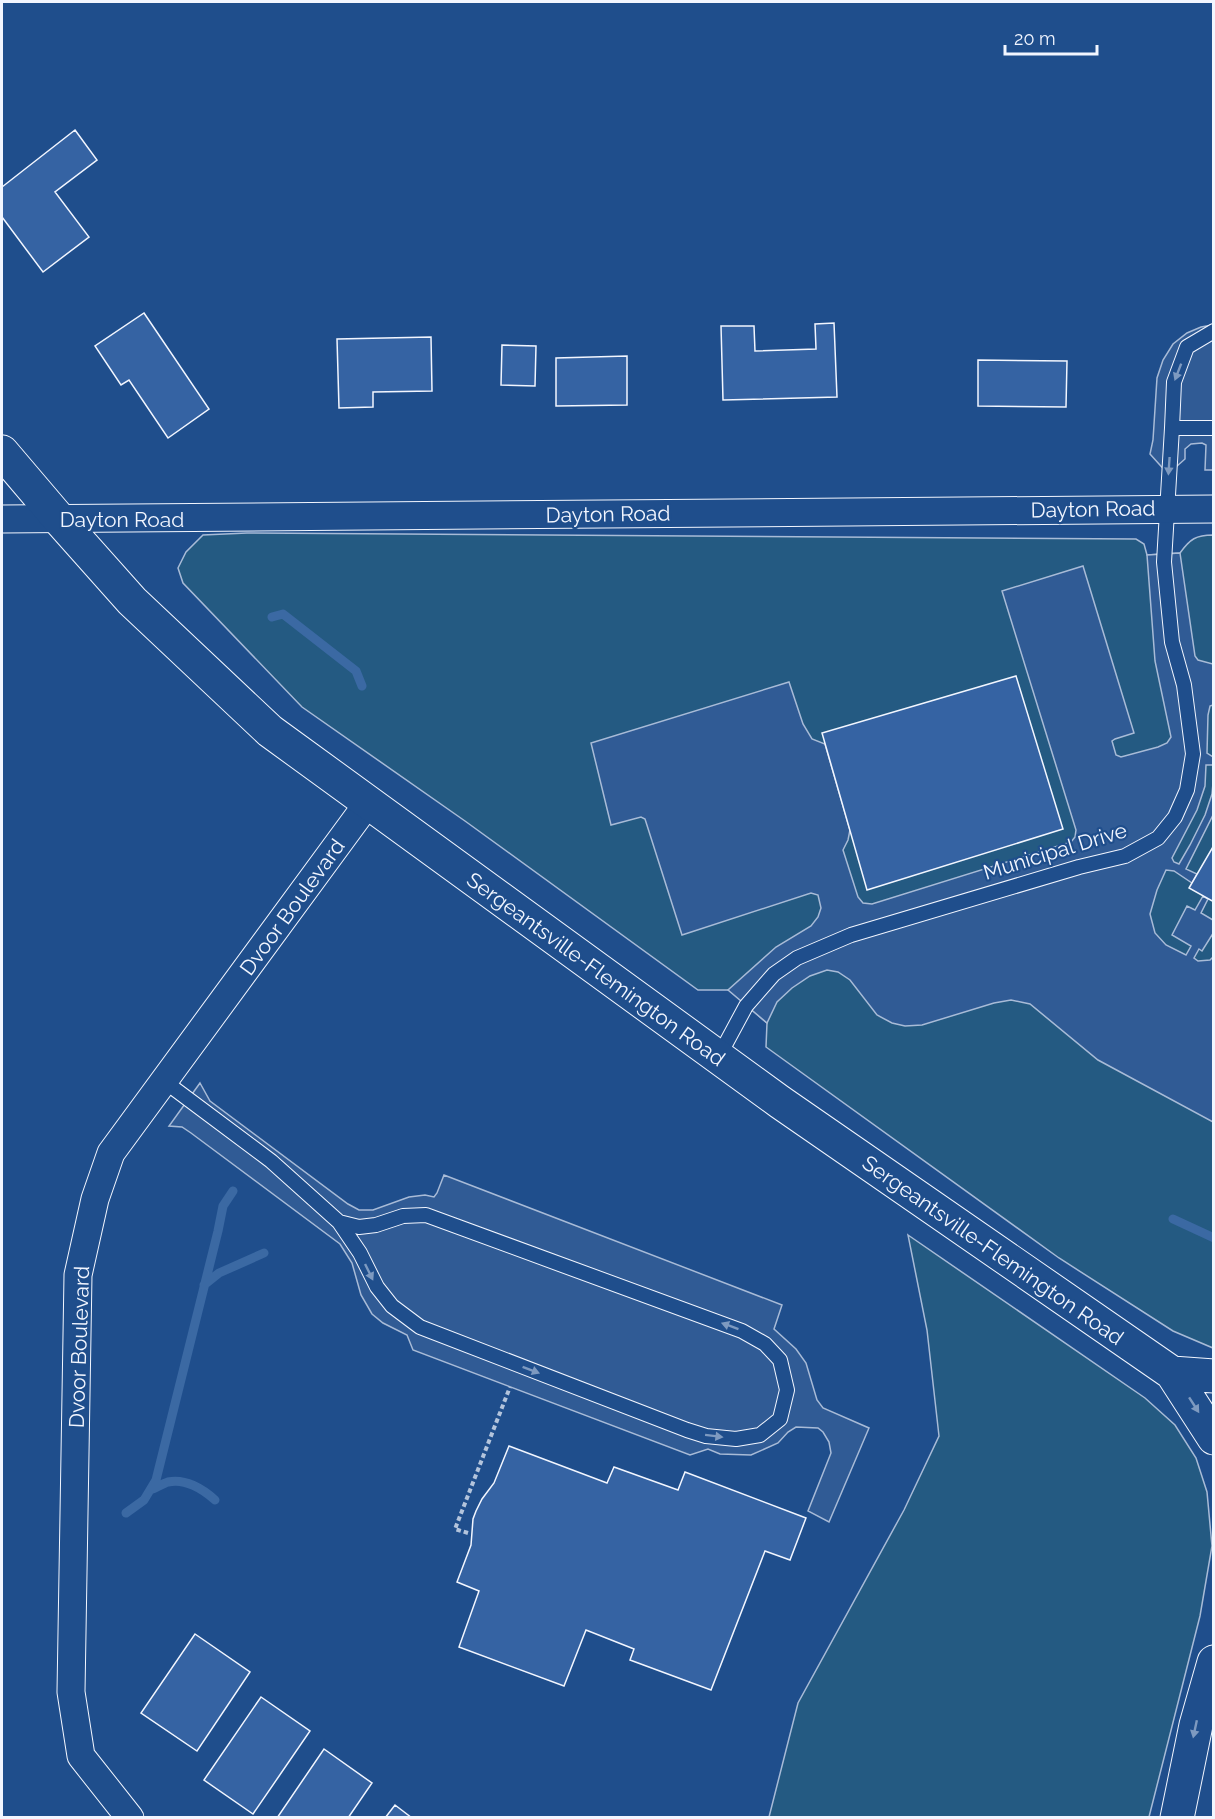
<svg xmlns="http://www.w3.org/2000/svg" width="1215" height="1819" font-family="Raleway,sans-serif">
	<rect width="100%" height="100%" fill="#1f4e8c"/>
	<path fill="#245a82" stroke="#a8bbd7" stroke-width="1.5" d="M247,533L1136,539L1144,544L1147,555L1180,553C1190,539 1196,535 1213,535V1348L1173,1331L1059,1258L766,1047L767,1023L729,990H698L465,821L302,707L183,583L178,568L186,552L203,535Z
		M908,1235L1145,1398L1175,1425L1196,1458L1207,1492L1212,1546L1200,1616L1149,1817H769L798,1703L904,1510L939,1436L927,1330Z"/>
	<path fill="#305b95" stroke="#a8bbd7" stroke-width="1.5" d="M1213,325V470H1205L1206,445L1202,443L1191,444L1185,449V459L1168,474L1150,454L1153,440L1157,378L1163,360L1173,344L1187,333L1201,327Z
		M1180,553L1195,656L1198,660L1213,664V705L1210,706L1208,715L1207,753L1213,757L1214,765H1206L1205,786L1197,810L1172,858L1174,862L1179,864L1190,845L1205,815L1212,794L1213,783V815L1186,869L1197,874L1192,883L1174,871L1166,870L1157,890L1150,914L1155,933L1166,945L1186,955L1191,946L1172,935L1187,906L1195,910L1203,896L1208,899L1201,913L1213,920V936L1212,935L1202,951L1199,949L1194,958L1198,961L1210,960L1213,957V1122L1098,1060L1030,1004L1011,1000L994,1003L922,1025L905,1026L892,1023L877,1015L850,980L838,972L827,970L810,976L792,988L777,1002L767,1023L728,990L776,947L811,926L818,917L821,908L818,895L811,893L682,935L645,819L641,817L611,825L591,743L789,682L803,724L812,739L825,744L850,830L848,840L843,850L858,897L863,903L872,904L1071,842L1075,837L1076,830L1002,591L1083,566L1134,733L1115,739L1112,741L1116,755L1121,757L1158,747L1167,743L1171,737L1155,661L1147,555Z
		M200,1083L210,1101L348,1204L359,1210H373L409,1197L425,1195L434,1197L437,1193L444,1175L782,1305L774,1329L796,1349L806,1363L817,1400L823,1408L869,1428L829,1522L808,1511L831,1453L829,1442L823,1432L818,1428L796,1427L788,1432L778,1443L751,1455L720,1454L708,1449L690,1455L413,1350L407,1335L383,1323L372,1314L361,1295L352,1263L340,1244L191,1133L182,1127L169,1126Z"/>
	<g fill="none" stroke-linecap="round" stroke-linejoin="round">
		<path stroke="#3b69a3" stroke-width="9" d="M272,617L283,614L356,671L362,686
			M1173,1219L1214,1238
			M204,1285L219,1273L264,1253
			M150,1490C156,1488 162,1484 168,1482C185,1478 203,1489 215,1500
			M126,1513L144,1500L156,1480L218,1231L223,1206L233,1191"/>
	</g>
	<path fill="#3563a3" stroke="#f2f6ff" stroke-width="1.5" d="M75,130L97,160L55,192L89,237L43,272L2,217V187Z
		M144,313L209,409L168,438L129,380L121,385L95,346Z
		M834,323L837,397L723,400L721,326H754L755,351L816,349L815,324Z
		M431,337L432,391L373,392V407L339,408L337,339Z
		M502,345L536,346L535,386L501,385Z
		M627,356V405L556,406V358Z
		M978,360L1067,361L1066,407L978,406Z
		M1016,676L1063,829L867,890L822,733Z
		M1214,845V902L1189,888Z
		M509,1446L607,1483L614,1467L678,1490L685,1472L806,1518L790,1560L765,1551L711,1690L630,1660L634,1649L586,1630L564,1686L459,1647L479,1591L457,1582L471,1545L473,1519L476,1511L482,1499L494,1483Z
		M195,1634L250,1672L197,1751L141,1713Z
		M261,1697L310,1731L253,1814L204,1780Z
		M324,1749L372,1783L348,1818H277Z
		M395,1805L412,1818H385Z"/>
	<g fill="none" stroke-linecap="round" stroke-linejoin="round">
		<g stroke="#f2f6ff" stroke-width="16">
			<path id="service" d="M1172,428L1174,382L1187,347L1214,331
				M718,1058L746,1006L774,974L797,958L851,935L1079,867L1125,856L1158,838L1175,817L1187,790L1193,754L1184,685L1172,642L1164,562L1172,428H1214
				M164,1081L271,1161L339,1222L360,1253L377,1287L392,1306L420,1327L687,1430L706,1436L736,1439L760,1435L780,1419L787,1390L780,1360L765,1344L742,1331L426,1215L403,1216L376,1225L359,1227L339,1222"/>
		</g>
		<g stroke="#f2f6ff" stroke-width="29">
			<path id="minor" d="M2,519L1214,509
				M130,1818L81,1756L71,1692L78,1275L95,1199L111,1153L368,803"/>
		</g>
		<g stroke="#f2f6ff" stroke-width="35">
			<path id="secondary" d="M2,452L59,519L132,601L270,731L780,1102L1172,1373L1214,1438
				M1172,1373L1214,1376
				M1177,1818L1196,1725L1214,1662"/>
		</g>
		<path stroke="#b3c4dc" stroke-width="4" stroke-dasharray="4.5 3" stroke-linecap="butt" d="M468,1533L455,1529L510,1387"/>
		<use href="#service" stroke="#1f4e8c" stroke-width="14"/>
		<use href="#minor" stroke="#1f4e8c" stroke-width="27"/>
		<use href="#secondary" stroke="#1f4e8c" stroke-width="33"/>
	</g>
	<defs><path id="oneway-solid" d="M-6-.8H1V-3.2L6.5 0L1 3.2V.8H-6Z" transform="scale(1.5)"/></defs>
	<g fill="#7e9ac0">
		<use href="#oneway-solid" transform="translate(1178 372) rotate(111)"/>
		<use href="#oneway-solid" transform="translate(1169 466) rotate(94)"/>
		<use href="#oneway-solid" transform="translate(369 1272) rotate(64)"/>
		<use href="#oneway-solid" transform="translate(730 1326) rotate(-160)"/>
		<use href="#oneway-solid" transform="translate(531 1370) rotate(21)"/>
		<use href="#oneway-solid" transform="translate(1194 1405) rotate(57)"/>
		<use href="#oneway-solid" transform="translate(714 1436) rotate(7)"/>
		<use href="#oneway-solid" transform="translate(1195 1729) rotate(102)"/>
	</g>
	<g text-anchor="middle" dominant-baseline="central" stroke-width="4.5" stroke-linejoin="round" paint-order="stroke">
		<g font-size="21" fill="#f2f6ff" stroke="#1f4e8c">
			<text transform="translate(1093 509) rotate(-1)">Dayton Road</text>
			<text transform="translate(608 514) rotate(-1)">Dayton Road</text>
			<text x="122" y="519">Dayton Road</text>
			<text transform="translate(1055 851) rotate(-17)">Municipal Drive</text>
			<text transform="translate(292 907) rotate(-54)">Dvoor Boulevard</text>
			<text transform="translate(596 969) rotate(36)">Sergeantsville-Flemington Road</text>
			<text transform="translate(993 1250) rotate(35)">Sergeantsville-Flemington Road</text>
			<text transform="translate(79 1347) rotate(-88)">Dvoor Boulevard</text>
		</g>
	</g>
	<rect width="1215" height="1819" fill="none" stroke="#f2f6ff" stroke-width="6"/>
	<path d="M1005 45v9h92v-9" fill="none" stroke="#f2f6ff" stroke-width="3"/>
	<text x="1014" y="45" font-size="18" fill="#f2f6ff" stroke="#1f4e8c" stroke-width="4.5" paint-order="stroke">20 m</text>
</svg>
